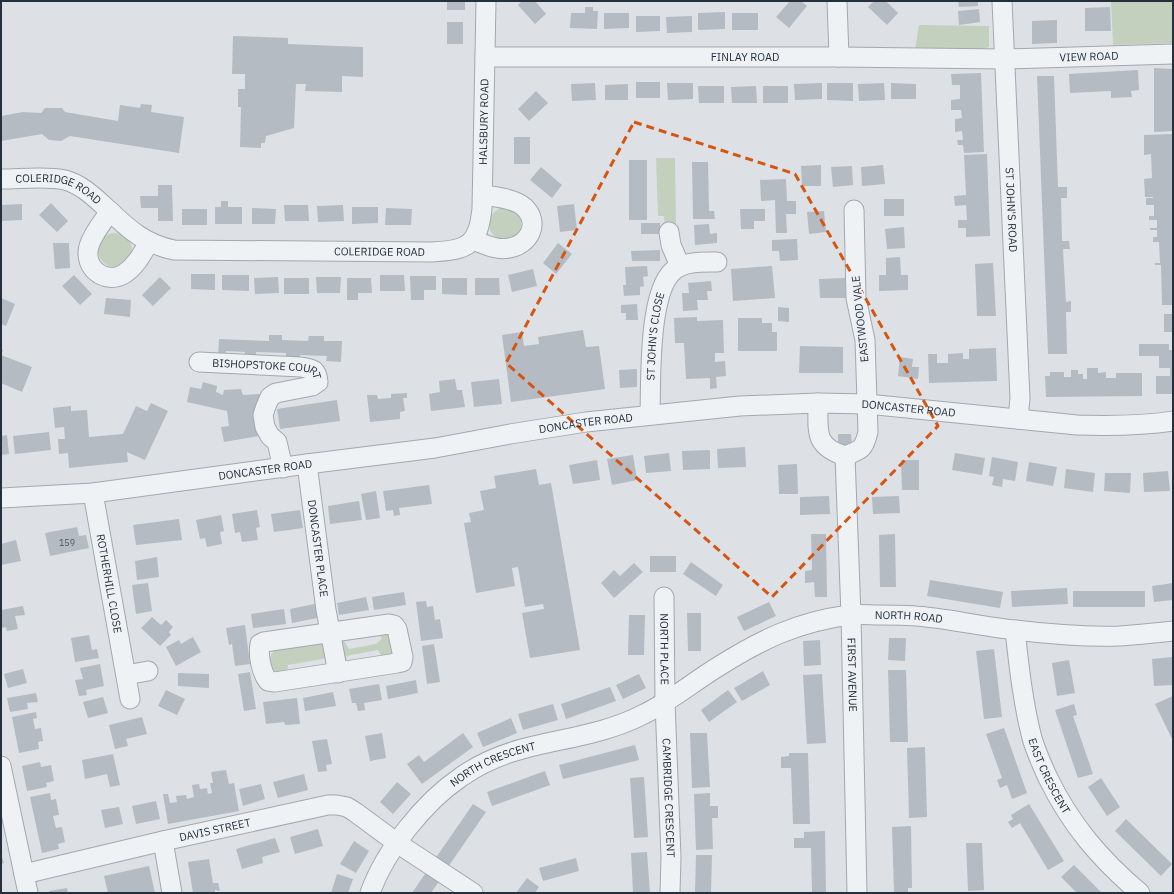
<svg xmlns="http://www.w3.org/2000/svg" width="1174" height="894" font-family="'IBM Plex Sans',sans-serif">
	<rect width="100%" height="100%" fill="#dde1e6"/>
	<path fill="#c4d0be" d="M1111,1H1173V43L1113,45Z
		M919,25L989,26V47L981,50H915Z
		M656,158H675L676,227H665L664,216H658Z
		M489 224a16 16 0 1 1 32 0a16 16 0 1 1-32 0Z
		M98 250a17 17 0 1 1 34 0a17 17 0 1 1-34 0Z
		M378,631H390L396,653L384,660L378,650L346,656L348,666L341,662V636L349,649L376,644L382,639Z
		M324,639L328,658L288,665L287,673C280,673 271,672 270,664C270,660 270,655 273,652C279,645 314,641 324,639Z"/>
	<path fill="#b4bbc3" d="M447,1H465V10H447Z
		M522,1H535L546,14L535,24L518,5Z
		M790,1H801L807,6L789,28L776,17Z
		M874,1H886L898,13L887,25L868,7Z
		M958,1H978V6L959,7Z
		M585,7H593V11H598L597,29L570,28L571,13H585Z
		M1110,7L1111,31H1085V8Z
		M979,9L980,22L959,25L958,11Z
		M725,12V29L698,30V13Z
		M604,13H629V28L604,29Z
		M732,13H758V30H732Z
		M636,16H660V31L636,32Z
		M692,16V32L667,33L666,17Z
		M1057,20V43L1032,44V21Z
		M447,22H463V44H447Z
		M233,36L288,38V44L363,47V77L342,76V92L305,91L306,84H296L294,128L266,136L265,143H261V148L240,147L241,107H238V89H245V74H232Z
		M1154,68L1173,69V131L1154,132Z
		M1138,70L1139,90L1131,91L1132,97L1111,98V91L1070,93L1069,74Z
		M981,73L984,152L964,153L963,145H958L957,140H963L962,131L955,132V119L962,118L961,110H951V100L960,99V85H952L951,74Z
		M1037,76H1054L1058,187H1067V198H1061L1062,241H1069L1070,249H1063L1066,302L1071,301V312H1066L1067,354H1048Z
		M636,82H660V98H636Z
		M595,83L596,100L572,101L571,84Z
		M667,83H693V99L668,100Z
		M822,83V99L795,100L794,84Z
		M827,83H853V101L827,100Z
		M884,83L885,100L859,101L858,84Z
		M891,83L916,84V99H891Z
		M628,84V100H605V85Z
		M698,86H724V103H699Z
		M756,86L757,103H732L731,87Z
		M763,86H788V103H763Z
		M536,91L548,103L529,121L518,109Z
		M141,104L152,105L151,112L184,117L179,153L70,136L61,141L49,140L42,134L1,141V116L23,112L41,113L45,108H62L65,112L118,121L120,105L140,108Z
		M1173,134V305H1162L1161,265H1155V263H1160L1159,242H1153V237H1157V230H1150V228H1157V220H1149V216H1154V205H1146V198H1153V197H1145L1144,179L1152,178L1151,154L1144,155V135Z
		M514,137H530V164H514Z
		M987,154L990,236L966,237V228H958V220H967L966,205L955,206L954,196L966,195L964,155Z
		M629,160H647V220H629Z
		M692,162H708L709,211H714L715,219H693Z
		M821,165V186H802L801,166Z
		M883,165L885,184L862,186L861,167Z
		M852,166L853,185L833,187L831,167Z
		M541,167L562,185L552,198L530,180Z
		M786,179L787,201H796V214H786L787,233H776L775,200L761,201L760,180Z
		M158,185H172L173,221H158V208H141L140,196H158Z
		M884,199H904V216H884Z
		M221,201H228V207H242V224H215V207H221Z
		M51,203L68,221L57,232L39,215Z
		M22,204V220L1,221V205Z
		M574,204L577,230L560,232L557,206Z
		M284,205H308L309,221H285Z
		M343,205L344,221L318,222L317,206Z
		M352,207H378V223L352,224Z
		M252,208L276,209L275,224H252Z
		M386,208L412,209L411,225H385Z
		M182,209H207V225H182Z
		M740,209H765V221H754V229H741Z
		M824,211L826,232L809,234L807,212Z
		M641,223H660V234H641Z
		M709,224L710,234L717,233V243L695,245L694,225Z
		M904,227L905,248L887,249L885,229Z
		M797,239L798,260L780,261L779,251H772V240Z
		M53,243H69L70,268L55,269Z
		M558,243L572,254L556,274L543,263Z
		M660,250V261H632L631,251Z
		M900,257L901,275H908V290L879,291V275H886V258Z
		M993,263L996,316H977L975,264Z
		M647,266L648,276L643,277L644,286L640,287V295L624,296L623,285H626L625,267Z
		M772,266L775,298L733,301L731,269Z
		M533,269L537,286L512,292L508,275Z
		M191,274H215V290L191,289Z
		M74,275L92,294L80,305L62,286Z
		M222,275H249V291L222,290Z
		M380,275H404L405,291H380Z
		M410,276H436V290H424V300H411Z
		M160,277L171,288L153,306L142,295Z
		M278,277L279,293L255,294L254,278Z
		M316,277H341L340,293H317Z
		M284,278H309V294H284Z
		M347,278H371L372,293H358V300H347Z
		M442,278H467V295L442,294Z
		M475,278H499L500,295H475Z
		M845,278L846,298H820L819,279Z
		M711,281L712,291H707L708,300H697L698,310L683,311L682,293H689L688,283Z
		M1,298L15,304L6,326L1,324Z
		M106,298L131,300L130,317L104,314Z
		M637,304L638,320H626V313H621V305Z
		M778,307L789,308V322L778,321Z
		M1164,314H1173V332H1164Z
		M697,317V321L723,320L724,353H715V362L725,361L726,376L716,377L717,388L710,389V378L686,379L684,343H675L674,318Z
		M738,318H762V323H772V332H777V351H738Z
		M583,330L586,347L599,346L605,389L511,402L502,335L522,332L524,346L539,344L538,337Z
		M269,335H282V340L308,341L309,336H324V341H342L341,362L326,361L327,356L300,355V360L286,359V353L256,352V356H245V352L226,351L225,357H218L219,339L269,341Z
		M1139,344H1169V350H1173V394H1156V376H1170V368H1159V356H1139Z
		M800,346L843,347V373H799Z
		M996,348L997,381L929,383L928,354H937V363H948V354L963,353V359H969V349Z
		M1,349L3,350L1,355L32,367L22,392L1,383Z
		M900,357L913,359L912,367H919L918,379L898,376Z
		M1087,368H1098V373L1106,372V378H1116V373H1142V396L1046,397L1045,376H1050V372H1064V377H1071V370H1078V374H1083V379H1087Z
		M637,369V387L620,388L619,370Z
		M455,379L457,390H462L465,407L431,411L429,394L440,392L439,381Z
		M499,379L502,404L474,407L471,382Z
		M203,382L217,386L216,392L223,395L224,390L241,389L243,395L259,394L262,405L255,406L259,436L224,442L221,427L229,426L227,411L187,402L190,387L201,389Z
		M407,393V398H403L405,411L400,412V419L370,422L367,395H377L378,399L391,398V394Z
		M337,400L340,421L280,429L277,409Z
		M151,403L168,411L145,460L127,452L128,462L69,468L68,453L59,454L58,439H65L64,427L55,428L53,408L71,406V411L87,410L89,437L123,434L136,406L147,411Z
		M49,432L51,450L15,454L13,436Z
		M838,434H851L852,446H838Z
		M7,435L9,454L1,455V436Z
		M745,447L746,467L718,468L717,449Z
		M710,450V469L683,470L682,451Z
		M669,453L671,471L646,473L644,456Z
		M955,453L985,458L982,475L952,470Z
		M633,455L637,480L612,485L607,459Z
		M992,457L1018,462L1015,481L1003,479L1002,487L992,485L994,477L989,476Z
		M597,460L600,480L573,484L569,465Z
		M901,460H919V490H902Z
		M1029,462L1057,467L1053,486L1026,481Z
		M797,464L798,494H779L778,465Z
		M536,469L539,485L551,483L580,650L530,658L522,613L544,609L543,604L525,607L518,567L512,568L515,586L476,593L464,523L471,522L469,513L484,510L480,491L496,488L494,476Z
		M1066,469L1095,473L1093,492L1064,488Z
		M1168,471L1170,491L1144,492L1143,473Z
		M1105,473H1131L1130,493L1104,491Z
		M429,485L432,504L399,508L400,515L394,516L393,510L386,511L383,491Z
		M376,491L380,518L366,520L361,494Z
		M829,496L830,514L800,515V497Z
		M899,496L900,513L873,514L872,497Z
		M359,501L362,520L330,524L328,506Z
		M257,510L260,527L256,528L258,540L242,542L240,532L235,533L232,514Z
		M300,510L303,528L274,532L271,514Z
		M221,515L224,531L220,532L222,544L207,547L205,538L200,539L196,520Z
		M179,519L182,540L136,545L133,525Z
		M77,527L79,536L86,535L89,548L50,556L45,533Z
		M811,534H826L827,597H815L814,582L805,583V571L812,570Z
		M895,534L896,587H880L879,535Z
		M16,540L21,561L1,565V544Z
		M650,556H676V572H650Z
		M157,557L159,577L137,580L135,561Z
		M691,562L723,585L716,596L683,574Z
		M634,563L643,572L614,598L601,583L614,570L620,576Z
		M930,580L1003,592L1000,608L927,596Z
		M148,583L152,611L136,614L132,585Z
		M1173,583V600L1154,602L1152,586Z
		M1067,588L1068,604L1012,607L1011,591Z
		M1073,591H1145V607H1073Z
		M404,592L406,605L374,610L372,597Z
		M366,597L369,610L339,615L337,603Z
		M426,601L427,607L433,606L435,620L440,619L443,638L421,641L416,602Z
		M769,602L776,616L744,631L737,617Z
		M319,603L322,617L292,623L290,609Z
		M23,606L25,615L15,616L18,629L7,631L6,627L1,628V610Z
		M284,609L286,624L253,628L251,614Z
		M687,613H701V651H688Z
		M629,615H645L644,655H628Z
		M152,617L161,625L166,620L173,627L169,632L171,635L160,646L141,628Z
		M245,625L250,664L235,666L232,644L229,645L226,628Z
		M89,635L92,650L97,649L99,658L75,662L71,638Z
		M193,637L201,652L176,666L166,647L179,640L181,644Z
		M889,638H906L905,661L888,660Z
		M820,640L821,665L804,666L803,641Z
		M434,644L440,682L427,684L422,646Z
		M994,649L1002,717L984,719L976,651Z
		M1172,657L1173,685L1154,686L1152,659Z
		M1069,660L1075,693L1057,696L1052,663Z
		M100,664L104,686L86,690L87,695L79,696L75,680L83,679L80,668Z
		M23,669L27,683L8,688L4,674Z
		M888,670H906L908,742H890Z
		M763,671L770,685L742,701L734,688Z
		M250,672L256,709L244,711L238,674Z
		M178,673L209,674V688L178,686Z
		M639,674L646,688L623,699L616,685Z
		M822,674L826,743L807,744L803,675Z
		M416,680L418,693L388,699L386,686Z
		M379,684L382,700L364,703L365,710L358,711L356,703H352L349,689Z
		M610,687L616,701L566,719L561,704Z
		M166,690L185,699L177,715L158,706Z
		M728,690L737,702L709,722L701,710Z
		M333,692L336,706L305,711L303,698Z
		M36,693L38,702L27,703L28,709L10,712L7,698Z
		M1173,696V741L1155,704Z
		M103,697L108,713L88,718L83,702Z
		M297,698L300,724L285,725L284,722L266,724L263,702Z
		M553,704L558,720L523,730L518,714Z
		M1074,704L1077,715L1073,716L1093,774L1078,778L1055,710Z
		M36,712L37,718L33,719L35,729L41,728L43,741L38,742L39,749L19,753L12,717Z
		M142,717L147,734L126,739L128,746L115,749L109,725Z
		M511,718L517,733L483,747L477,733Z
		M1004,728L1027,793L1012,799L1007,785L1000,788L997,780L1002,778L986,734Z
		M382,733L386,758L370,761L365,736Z
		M463,733L473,747L422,784L407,764L419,755L424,762Z
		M690,733H707L710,787L692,788Z
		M327,739L332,764L326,765L327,771L318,772L312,741Z
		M635,745L639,760L563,779L559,765Z
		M925,747L927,817L909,818L907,748Z
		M789,753H808L810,824H793L791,768H781V757L789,756Z
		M113,754L120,785L110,787L107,774L85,779L82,760Z
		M40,762L41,767L51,765L54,781L46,783L47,787L27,791L22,766Z
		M226,770L229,784L234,783L239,811L168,824L163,794H168L170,803L177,802L176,796L186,795L187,799L194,797L192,785L199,784L200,789L207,788L208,794L212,793L210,783H213L211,772Z
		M545,771L550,785L492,806L487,792Z
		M304,774L308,790L278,798L273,782Z
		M644,777L648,837L634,838L630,778Z
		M1101,778L1120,807L1107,816L1088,787Z
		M397,782L411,794L393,814L380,802Z
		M261,784L265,799L243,806L239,789Z
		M50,793L51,800L56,799L59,815L53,816L56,828L62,827L65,842L58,844L59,849L42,853L30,797Z
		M710,793V806H718V818H712L713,849L696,850L694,794Z
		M156,801L160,819L136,824L132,806Z
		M473,804L486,812L448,867L435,859Z
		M1029,804L1064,861L1048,870L1020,823L1012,828L1008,822L1013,819L1011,815Z
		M119,807L123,824L105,828L101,810Z
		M1126,819L1172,864L1161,876L1115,831Z
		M911,826L912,888H908V893H894L892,827Z
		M318,829L323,846L295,854L290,837Z
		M825,831L826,893H812L811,848H794V838H804V832Z
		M275,838L280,852L262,857L263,863L242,869L236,849Z
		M354,841L369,851L356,873L340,864Z
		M966,843H982L984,890L968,891Z
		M647,852L650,893H633L631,853Z
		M1,854L4,863L1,864Z
		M696,855H712L711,893H695Z
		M576,858L579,871L543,881L539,868Z
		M209,859L213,883H218L220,891L215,890V893H193L188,862Z
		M1074,865L1102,893H1077L1061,877Z
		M149,866L155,893H108L104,876Z
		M427,871L440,880L431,893H412Z
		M337,874L353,879L348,893H331Z
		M527,878L539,887L535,893H516Z
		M67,888L68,893H50L49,891Z"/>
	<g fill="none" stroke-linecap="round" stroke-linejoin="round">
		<g stroke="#a2a8b0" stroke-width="21">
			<g id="minor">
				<path d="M837,1L839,57"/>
				<path id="s1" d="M1002,1L1020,398L1018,419"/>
				<path id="s2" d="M485,57H839L1004,59L1173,54"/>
				<path id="s3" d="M1,179C20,179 47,176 65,180C80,184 92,195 103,205C127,227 141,243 174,250L431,252C446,251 470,251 476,234C480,227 481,217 482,209L486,1"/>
				<path d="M110,211C103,222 93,233 89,246C83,268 105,285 124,274C136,266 142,254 149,242"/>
				<path d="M669,232L671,245L680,266"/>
				<path d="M473,240C484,244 497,251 509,248C529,245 541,223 524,207C514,198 495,197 483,195"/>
				<path id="s4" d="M199,362L301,367C313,369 317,369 318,382L312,386L276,393L270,397L266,406L263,415L265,427L270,436L277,442L283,468"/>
				<path d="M818,403C818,432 814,446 845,456C861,450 864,449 868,432L865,340L856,298L854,210"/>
				<path id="s5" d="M650,415C651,382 648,293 673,271C684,261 702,262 717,262"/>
				<path id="s6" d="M845,456L851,615L857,893"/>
				<path id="s7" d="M307,464L326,610L338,673"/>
				<path id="s8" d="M93,493L130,699"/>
				<path id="s9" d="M1,498L93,493L307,464L435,448L510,434L586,422L740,406L818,403L867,404L1077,425C1109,426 1141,426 1173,421"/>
				<path id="s10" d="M664,597L665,702L671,857L670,893"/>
				<path d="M389,624L394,625L397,629L403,657L402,662L397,663L275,682L268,681C261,672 258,655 260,644L264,642Z"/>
				<path id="s11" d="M1015,630C1019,667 1023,703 1032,738C1036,752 1042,765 1048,778C1071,825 1100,859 1140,893"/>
				<path d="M126,675L148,671"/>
				<path d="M1,766L28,893"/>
				<path d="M163,841L172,893"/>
				<path id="s12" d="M24,874L163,841L328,805H337L347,807L355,812L397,843L473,893"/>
				<path id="s13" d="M370,893C385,851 424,802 461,777C479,764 500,755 522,749C563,738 606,734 644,714C669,702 692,683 716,668C760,640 797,622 849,615C859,614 870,615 880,615C895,615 911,615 926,617C956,620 985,627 1015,630C1048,634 1085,637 1119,636C1137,635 1155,633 1173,631"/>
			</g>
		</g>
		<use href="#minor" stroke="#eff2f5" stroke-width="19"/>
	</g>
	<path fill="none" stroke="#d55511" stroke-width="3" stroke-dasharray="8 5" stroke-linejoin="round" d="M634,122L795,174L938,426L772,597L506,363Z"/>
	<g text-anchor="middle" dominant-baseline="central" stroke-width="4" stroke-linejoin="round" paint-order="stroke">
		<g font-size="9" fill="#4a535e">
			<text x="67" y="542">159</text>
		</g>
		<g font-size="11" fill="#26303d" stroke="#ecf0f4">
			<text stroke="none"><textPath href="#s2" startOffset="260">FINLAY ROAD</textPath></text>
			<text stroke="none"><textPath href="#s2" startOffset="604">VIEW ROAD</textPath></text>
			<text stroke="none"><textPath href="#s3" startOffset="617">HALSBURY ROAD</textPath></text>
			<text stroke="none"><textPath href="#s3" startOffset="60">COLERIDGE ROAD</textPath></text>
			<text stroke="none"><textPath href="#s1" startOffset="209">ST JOHN'S ROAD</textPath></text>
			<text stroke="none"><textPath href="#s3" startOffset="401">COLERIDGE ROAD</textPath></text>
			<text transform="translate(860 319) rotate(-96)">EASTWOOD VALE</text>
			<text stroke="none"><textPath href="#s5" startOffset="79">ST JOHN'S CLOSE</textPath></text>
			<text stroke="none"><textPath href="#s4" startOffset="69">BISHOPSTOKE COURT</textPath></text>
			<text stroke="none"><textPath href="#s9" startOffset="914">DONCASTER ROAD</textPath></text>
			<text stroke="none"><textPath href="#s9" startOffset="590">DONCASTER ROAD</textPath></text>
			<text stroke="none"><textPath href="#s9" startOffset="266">DONCASTER ROAD</textPath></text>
			<text stroke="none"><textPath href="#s7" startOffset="85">DONCASTER PLACE</textPath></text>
			<text stroke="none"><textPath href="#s8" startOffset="92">ROTHERHILL CLOSE</textPath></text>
			<text stroke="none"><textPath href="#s13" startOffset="634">NORTH ROAD</textPath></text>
			<text stroke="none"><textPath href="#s10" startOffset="52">NORTH PLACE</textPath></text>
			<text stroke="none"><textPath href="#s6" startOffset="219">FIRST AVENUE</textPath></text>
			<text stroke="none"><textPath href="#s13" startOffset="184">NORTH CRESCENT</textPath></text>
			<text stroke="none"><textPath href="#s11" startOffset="151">EAST CRESCENT</textPath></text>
			<text stroke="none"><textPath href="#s10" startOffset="201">CAMBRIDGE CRESCENT</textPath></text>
			<text stroke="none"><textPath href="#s12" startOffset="196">DAVIS STREET</textPath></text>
		</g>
	</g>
	<rect width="1174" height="894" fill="none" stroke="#26303d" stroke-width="4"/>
</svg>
